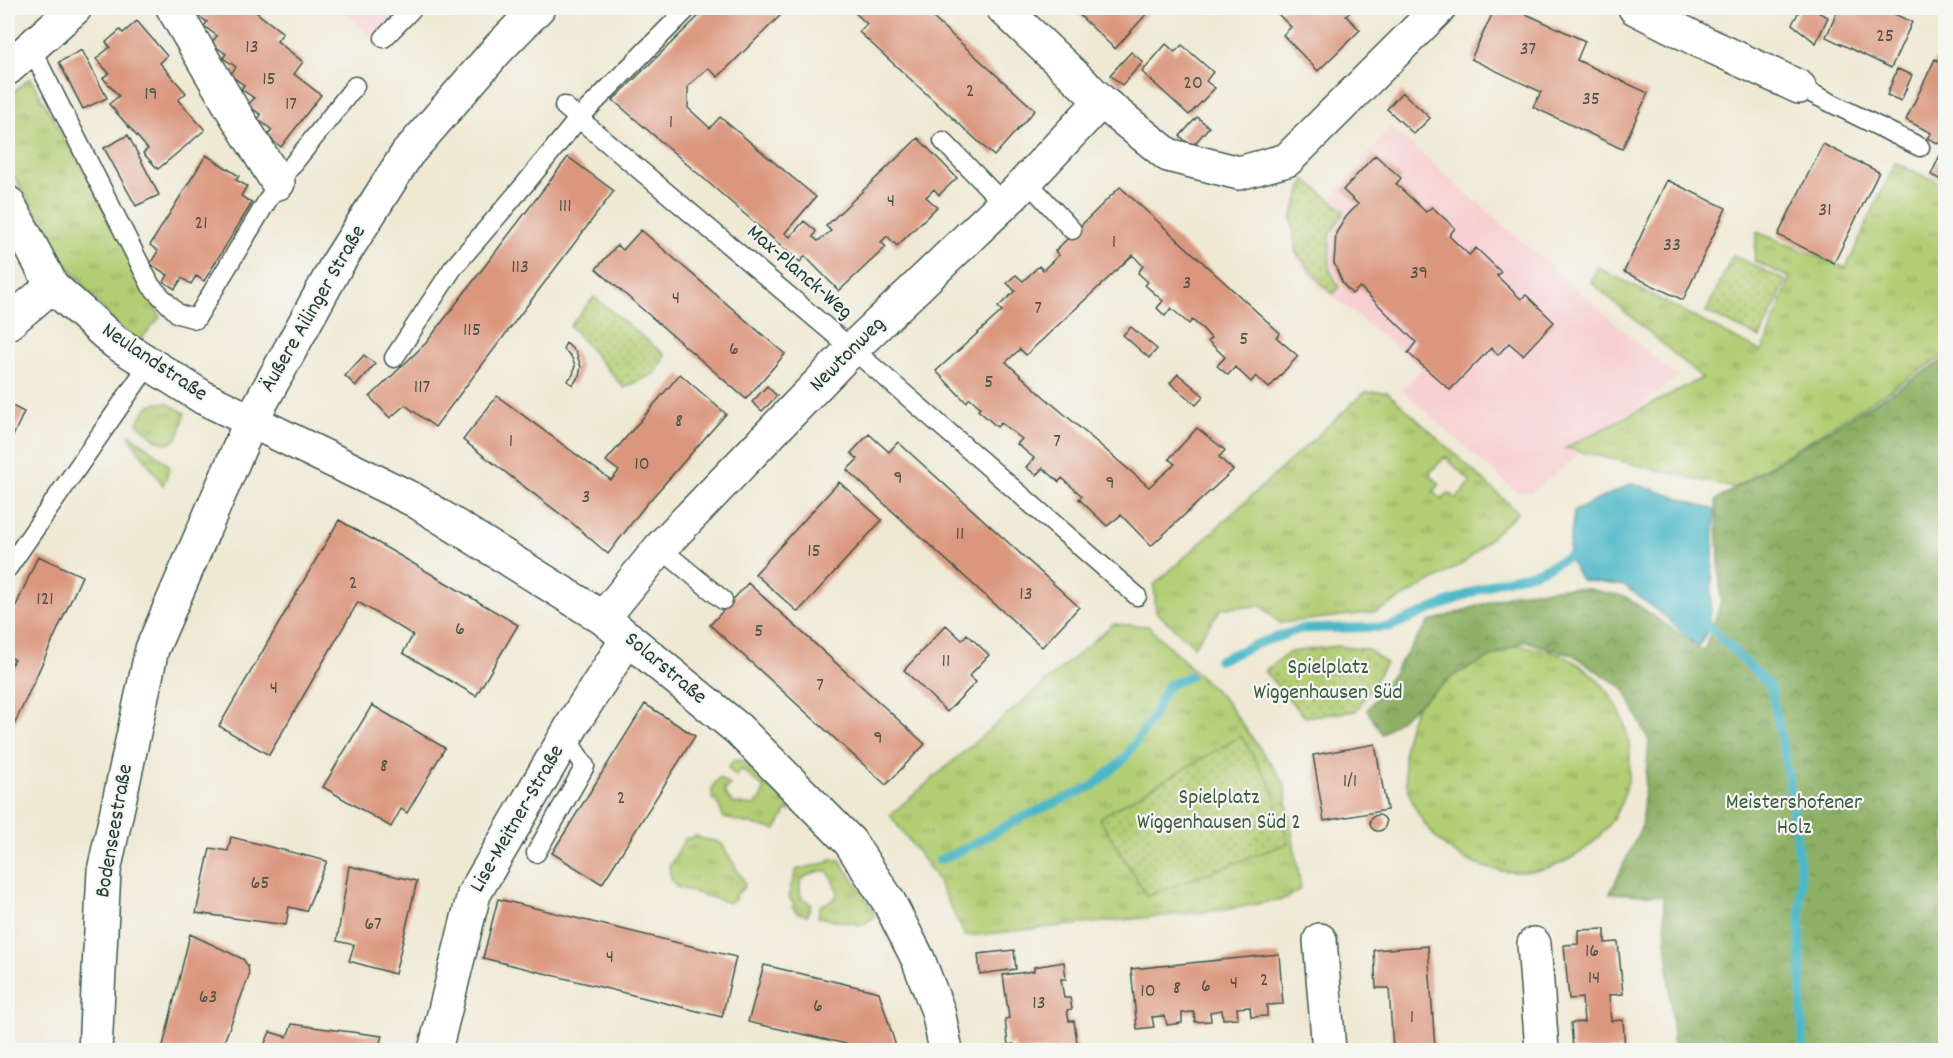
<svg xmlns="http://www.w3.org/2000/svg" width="1953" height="1058" font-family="Dekko,sans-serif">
	<defs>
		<pattern id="grass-tufts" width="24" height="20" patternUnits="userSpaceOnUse" patternTransform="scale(1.5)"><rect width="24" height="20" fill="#b2cd73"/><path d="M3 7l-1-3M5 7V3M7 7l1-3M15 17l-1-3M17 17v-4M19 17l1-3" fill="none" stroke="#90a85f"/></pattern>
		<pattern id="forest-crowns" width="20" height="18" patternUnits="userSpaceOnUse" patternTransform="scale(1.5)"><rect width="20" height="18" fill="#8db065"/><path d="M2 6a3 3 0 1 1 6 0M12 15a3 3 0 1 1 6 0" fill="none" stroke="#739054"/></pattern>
		<pattern id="park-dots" width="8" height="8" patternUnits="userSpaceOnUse" patternTransform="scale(1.5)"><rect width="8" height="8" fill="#b2cd73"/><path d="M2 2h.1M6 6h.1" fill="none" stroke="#90a85f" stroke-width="1.8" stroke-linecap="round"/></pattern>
	</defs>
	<rect width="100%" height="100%" fill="#f6f6f2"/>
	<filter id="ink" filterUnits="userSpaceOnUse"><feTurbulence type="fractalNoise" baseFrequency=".0167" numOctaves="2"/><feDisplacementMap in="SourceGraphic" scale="12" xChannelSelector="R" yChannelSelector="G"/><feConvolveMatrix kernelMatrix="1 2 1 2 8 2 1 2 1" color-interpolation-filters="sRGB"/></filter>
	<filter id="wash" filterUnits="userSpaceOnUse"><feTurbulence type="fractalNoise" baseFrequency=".008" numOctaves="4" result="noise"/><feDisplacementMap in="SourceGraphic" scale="24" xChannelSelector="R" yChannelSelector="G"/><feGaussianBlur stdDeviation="1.35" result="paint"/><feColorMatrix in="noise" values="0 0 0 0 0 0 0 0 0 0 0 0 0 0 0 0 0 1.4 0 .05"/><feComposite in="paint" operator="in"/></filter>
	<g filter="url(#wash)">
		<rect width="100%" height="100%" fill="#efe9d4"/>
		<path fill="#f7cfd2" d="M342,8H405L373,40Z
			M1391,127L1677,377L1530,493L1516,492L1401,390L1422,368L1319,286L1303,268L1294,252L1290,216L1305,176L1330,199Z"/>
		<path fill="url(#grass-tufts)" stroke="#688554" stroke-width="1.5" fill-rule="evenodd" d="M30,78L108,213L160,317L138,343L118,327L67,265L8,166V105L10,95Z
			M1895,163L1945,185V355L1734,488L1565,448L1702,378L1591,282L1597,267L1762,352L1790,278L1754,261L1757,232L1846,268Z
			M1365,392H1387L1518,512L1464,563L1377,612L1280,623L1261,606L1222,608L1194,646L1156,612L1154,585ZM1445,457L1471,482L1456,499L1449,493L1442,500L1433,492L1440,484L1429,474Z
			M157,403H167L185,413C183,420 181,429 178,436C167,455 146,431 137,423L148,406Z
			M130,434C136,439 167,462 169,466C170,473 165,479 163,485L130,438Z
			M1113,624L1148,626L1225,700L1284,782L1301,889L1287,898L1231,909L965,936L934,874L890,815Z
			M1404 759a113 113 0 1 1 226 0a113 113 0 1 1-226 0Z
			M738,760L744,761L788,803L790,811L787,810L776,830L724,818L716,799L713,800C711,789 712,786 719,778L730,785L724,792L732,803L754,806L762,798L763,787L741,769L736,776L728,768L733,761Z
			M698,836V838L716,841L722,844L745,883L744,887L734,897L736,899L729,903L677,887L674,883L671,878L669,867L685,839Z
			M830,859L840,860L875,912L873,918L862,925L818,917L820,906L835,899L838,892L828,871C821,870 803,874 800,883C799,887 801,894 801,898L811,904L807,915L796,912L792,907L795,906L788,896L796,870L830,862Z"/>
		<path fill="url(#forest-crowns)" stroke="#56764c" stroke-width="1.5" d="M1945,359V1050H1674L1663,896L1610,893L1641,828L1649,741L1624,689L1573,655L1525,641L1456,674L1382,734L1367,710L1429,622L1516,593L1563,588L1588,589L1626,597L1704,651L1721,602L1716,500Z"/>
		<path fill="url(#park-dots)" stroke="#688554" stroke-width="1.5" d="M1305,180L1345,211L1330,234L1329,268L1339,287L1334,294L1322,285L1296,252L1292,218Z
			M1733,255L1786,281L1760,338L1706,312Z
			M594,297L665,355L656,373L624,388L570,326Z
			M1337,646L1369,650L1386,663L1356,711L1305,717L1264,671L1290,652Z
			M1241,736L1272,787L1288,843L1147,896L1099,818Z"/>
		<path fill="#4bb7c8" stroke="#357a7e" stroke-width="1.5" d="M1633,483L1715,510L1710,627L1698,647L1665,617L1625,586L1581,580L1568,557L1574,511Z"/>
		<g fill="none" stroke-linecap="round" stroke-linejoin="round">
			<path stroke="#4bb7c8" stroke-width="9" d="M1702,619L1771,687L1788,774L1801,873L1800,931L1803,1050
				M1219,660L1257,644L1300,629L1389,627L1497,582L1537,572L1568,557H1580
				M939,860L964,849L1021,818L1093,786L1124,759L1151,720L1167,686L1190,676"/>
		</g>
		<g id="blocks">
			<path fill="#db967e" d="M197,8H262L257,13L283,33L277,41L303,62L294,74L321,95L281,147L267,136L272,130L258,119L261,115L248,105L254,98L241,89L244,85L230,75L236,67L223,58L226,54L211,43L217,36L204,26L207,22L193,12Z
				M707,8H788L718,77L708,68L688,86V108L710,128L720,117L816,197L785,233L790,237L804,221L816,231L813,237L818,241L831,231L826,226L918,138L957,178L939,195L934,189L926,197L937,207L897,246L887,236L881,242L886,247L839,291L805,256L800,262L613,100Z
				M850,8H922L1035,110L994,156L859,32L867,24Z
				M1072,8H1150L1151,9L1115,49Z
				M1284,8H1354L1346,16L1360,30L1318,71L1283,35L1291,27L1278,14Z
				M1495,8H1513L1585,41L1577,60L1648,93L1622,149L1533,107L1541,92L1471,59Z
				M1801,8H1817L1815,11L1828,17L1816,43L1792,24Z
				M1839,8H1881L1912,22L1891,68L1826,37Z
				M137,21L167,56L160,63L186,93L178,100L205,130L158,169L143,153L148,149L109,104L119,96L103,78L109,73L96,59L110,47L106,42L120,30L123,33Z
				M1166,44L1175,52L1182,45L1213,72L1206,81L1215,88L1189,115L1142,72Z
				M82,50L107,98L83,109L59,62Z
				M1131,52L1143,62L1122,85L1110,75Z
				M1935,59L1946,64V182L1931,175L1944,146L1927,138L1931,133L1906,120Z
				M1897,69L1912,75L1901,101L1887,95Z
				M1402,92L1430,118L1414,134L1387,109Z
				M1197,117L1209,127L1192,147L1180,136Z
				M128,135L159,195L136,206L104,148Z
				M1823,144L1879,172L1834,263L1778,235Z
				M206,155L239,176L236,180L247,186L241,196L252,203L204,281L196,276L191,284L182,278L175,289L164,282L168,275L150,264L158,251L150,245Z
				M1375,155L1401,178L1396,184L1426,212L1432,207L1455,228L1449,236L1469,255L1476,248L1501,272L1497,276L1521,299L1526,295L1554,322L1523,355L1509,343L1498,355L1491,348L1450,390L1408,353L1416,342L1360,287L1352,294L1343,284L1334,263L1336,233L1346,217L1358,204L1343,190Z
				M568,157L614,191L435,427L405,405L390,418L370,397L426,343Z
				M1667,180L1726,208L1683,300L1624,272Z
				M1120,187L1280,333L1276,337L1298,356L1269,388L1256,376L1251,382L1235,367L1228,375L1217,366L1225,357L1208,341L1211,338L1203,329L1192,320L1189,324L1171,308L1165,316L1157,308L1163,301L1145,285L1148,282L1138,273L1143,266L1133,255L1026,355L1020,349L1006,362L1043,396L1149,487L1175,464L1169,459L1197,428L1225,450L1219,457L1233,470L1151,546L1121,515L1107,526L1079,499L1082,496L1062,478L1059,482L1043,468L1036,475L1026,467L1034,458L1017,444L1022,439L1001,423L997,427L978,410L980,407L970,398L966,402L936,371L1002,311L998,307L1015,291L1007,283L1012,278L1016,275L1023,281L1039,266L1043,270L1059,255L1055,251Z
				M641,230L785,354L746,399L596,269L617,245L623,250Z
				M1131,327L1157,349L1149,358L1123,335Z
				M566,343L576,352L581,367L579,376L573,385L567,381L573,375L575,365L571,356L563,349Z
				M364,355L375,364L356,386L345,376Z
				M680,374L726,414L644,507L608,554L572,523L463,440L497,396L611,480L619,471L606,461Z
				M1178,374L1204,396L1196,405L1170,383Z
				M767,386L777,396L762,411L752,402Z
				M8,404L24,412L8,447Z
				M869,434L889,452L898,442L1079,607L1042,647L847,470L858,459L851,453Z
				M839,482L882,520L798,612L755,574Z
				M339,520L518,625L476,696L403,653L413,635L358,602L269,755L219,726Z
				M38,556L82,576L10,734L8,733V674L14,659L8,656V624Z
				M748,583L925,744L886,785L710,625Z
				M946,625L962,640L967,634L989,655L969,676L976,682L947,712L904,670Z
				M645,704L695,736L602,884L552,853Z
				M372,705L445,748L407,813L401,809L391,827L323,787Z
				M1375,744L1387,810L1324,821L1313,755Z
				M1370 823a8 8 0 1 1 16 0a8 8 0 1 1-16 0Z
				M231,837L327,861L306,911L289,907L286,925L196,913L210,848L228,851Z
				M349,866L417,881L395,974L349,961L354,945L337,941Z
				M498,899L736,957L722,1017L483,958Z
				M1605,929V943L1618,942L1623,994L1609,995L1611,1021L1623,1020L1625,1050H1573L1571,1023L1584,1022L1582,998L1569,999L1564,945L1578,944V930Z
				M190,934L243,959L248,966L249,976L221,1050H162Z
				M1428,946L1435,1048L1438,1047V1050H1393L1389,988H1376L1374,950Z
				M1014,950L1016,969L980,974L978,954Z
				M1279,954L1283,1004L1267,1005V1016L1251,1017L1250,1007L1237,1008L1238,1018L1223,1019L1222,1010L1210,1012L1211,1021L1195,1022L1194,1012L1182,1013V1023L1167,1025L1165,1016L1152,1017L1154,1027L1137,1029L1131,969Z
				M1064,962L1066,979H1061L1064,998H1070L1072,1009L1067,1010L1069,1021H1074L1078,1050H1015L1014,1044L1008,1045L1005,1019L1009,1018L1003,975L1034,971V967Z
				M764,965L879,992L897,1050H873L748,1022Z
				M292,1024L320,1028L382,1036L378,1050H262L270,1032L287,1037Z"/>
		</g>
	</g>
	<g filter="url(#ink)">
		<use href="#blocks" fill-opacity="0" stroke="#3e574c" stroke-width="1.5"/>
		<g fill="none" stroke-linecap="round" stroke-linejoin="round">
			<g stroke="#3e574c" stroke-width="21">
				<path id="lane" d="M384,38L413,8
					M31,48L151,286L178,314L196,319L278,183L355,86
					M1799,87L1920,147
					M564,106L885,377L1137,596
					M943,141L1004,204
					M1027,181L1072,230
					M394,358L453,268L525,184L579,118L688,8
					M660,548L723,600
					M8,568L149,364
					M536,853L585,766L565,736"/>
			</g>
			<g stroke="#3e574c" stroke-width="36">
				<path id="street" d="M173,8L232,109L278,183
					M1003,8L1101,101L1168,155L1239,173L1287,160L1439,8
					M1635,8L1700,41L1799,87
					M8,68L75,8
					M8,203L52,286L115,342L204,398L414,500L603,618L738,729L850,842L889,902L918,959L938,1011L946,1050
					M8,323L52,286
					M603,618L660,548L851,350L1014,194L1101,101
					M1320,940L1329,1050
					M1534,944L1542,1050
					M435,1050L474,894L576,719L628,638"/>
			</g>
			<g stroke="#3e574c" stroke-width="36">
				<path id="secondary" d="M95,1050L104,871L152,649L251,421L336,266L407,154L498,49L538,8"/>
			</g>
			<use href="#lane" stroke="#fff" stroke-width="18"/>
			<use href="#street" stroke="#fff" stroke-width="33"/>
			<use href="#secondary" stroke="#fff" stroke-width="33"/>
		</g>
	</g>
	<g text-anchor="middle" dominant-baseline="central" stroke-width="4.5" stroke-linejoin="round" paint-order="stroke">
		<g font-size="20" fill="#4e5346">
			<text x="1885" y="37">25</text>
			<text x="252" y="48">13</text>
			<text x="1528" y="50">37</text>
			<text x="269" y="80">15</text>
			<text x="1193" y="84">20</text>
			<text x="970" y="92">2</text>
			<text x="151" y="95">19</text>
			<text x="1591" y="100">35</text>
			<text x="291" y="105">17</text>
			<text x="671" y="123">1</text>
			<text x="891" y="202">4</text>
			<text x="565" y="207">111</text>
			<text x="1825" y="211">31</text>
			<text x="201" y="224">21</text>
			<text x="1114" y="243">1</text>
			<text x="1672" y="246">33</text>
			<text x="520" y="268">113</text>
			<text x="1419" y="274">39</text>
			<text x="1187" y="284">3</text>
			<text x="676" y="299">4</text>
			<text x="1038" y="309">7</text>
			<text x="472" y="331">115</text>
			<text x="1244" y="340">5</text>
			<text x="734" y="350">6</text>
			<text x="989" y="383">5</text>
			<text x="422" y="388">117</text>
			<text x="679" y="422">8</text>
			<text x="511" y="442">1</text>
			<text x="1057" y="442">7</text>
			<text x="642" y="465">10</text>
			<text x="898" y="479">9</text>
			<text x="1110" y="484">9</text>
			<text x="586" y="498">3</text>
			<text x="960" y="535">11</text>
			<text x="814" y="552">15</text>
			<text x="353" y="584">2</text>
			<text x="1026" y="595">13</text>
			<text x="45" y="600">121</text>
			<text x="460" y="630">6</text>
			<text x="759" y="632">5</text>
			<text x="946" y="662">11</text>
			<text x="820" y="686">7</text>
			<text x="274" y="689">4</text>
			<text x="878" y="739">9</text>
			<text x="384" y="767">8</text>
			<text x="1350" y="782">1/1</text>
			<text x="621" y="799">2</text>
			<text x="260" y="884">65</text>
			<text x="373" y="925">67</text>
			<text x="1592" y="952">16</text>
			<text x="610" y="958">4</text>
			<text x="1594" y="979">14</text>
			<text x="1264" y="981">2</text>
			<text x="1234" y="984">4</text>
			<text x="1206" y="987">6</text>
			<text x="1177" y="989">8</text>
			<text x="1148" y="992">10</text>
			<text x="208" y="998">63</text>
			<text x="1039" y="1004">13</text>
			<text x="818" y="1007">6</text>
			<text x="1412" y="1018">1</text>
		</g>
		<g font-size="22" fill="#1f3d34" stroke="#f6f6f2">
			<text transform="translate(799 273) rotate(41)">Max-Planck-Weg</text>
			<text transform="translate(314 309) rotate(-60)">Äußere Ailinger Straße</text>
			<text transform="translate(848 355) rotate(-45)">Newtonweg</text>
			<text transform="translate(154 363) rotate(34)">Neulandstraße</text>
			<text transform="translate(665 669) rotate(40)">Solarstraße</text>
			<text transform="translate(518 819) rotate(-60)">Lise-Meitner-Straße</text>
			<text transform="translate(115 831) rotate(-80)">Bodenseestraße</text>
		</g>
		<g font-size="22" fill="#3c5a41" stroke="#f6f6f2">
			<text x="1328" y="668">Spielplatz<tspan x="1328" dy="25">Wiggenhausen Süd</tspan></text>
			<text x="1219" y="798">Spielplatz<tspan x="1219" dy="25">Wiggenhausen Süd 2</tspan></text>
			<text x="1794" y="803">Meistershofener<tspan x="1794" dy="25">Holz</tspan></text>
		</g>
	</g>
	<rect width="1953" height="1058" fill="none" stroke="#f6f6f2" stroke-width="30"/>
</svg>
